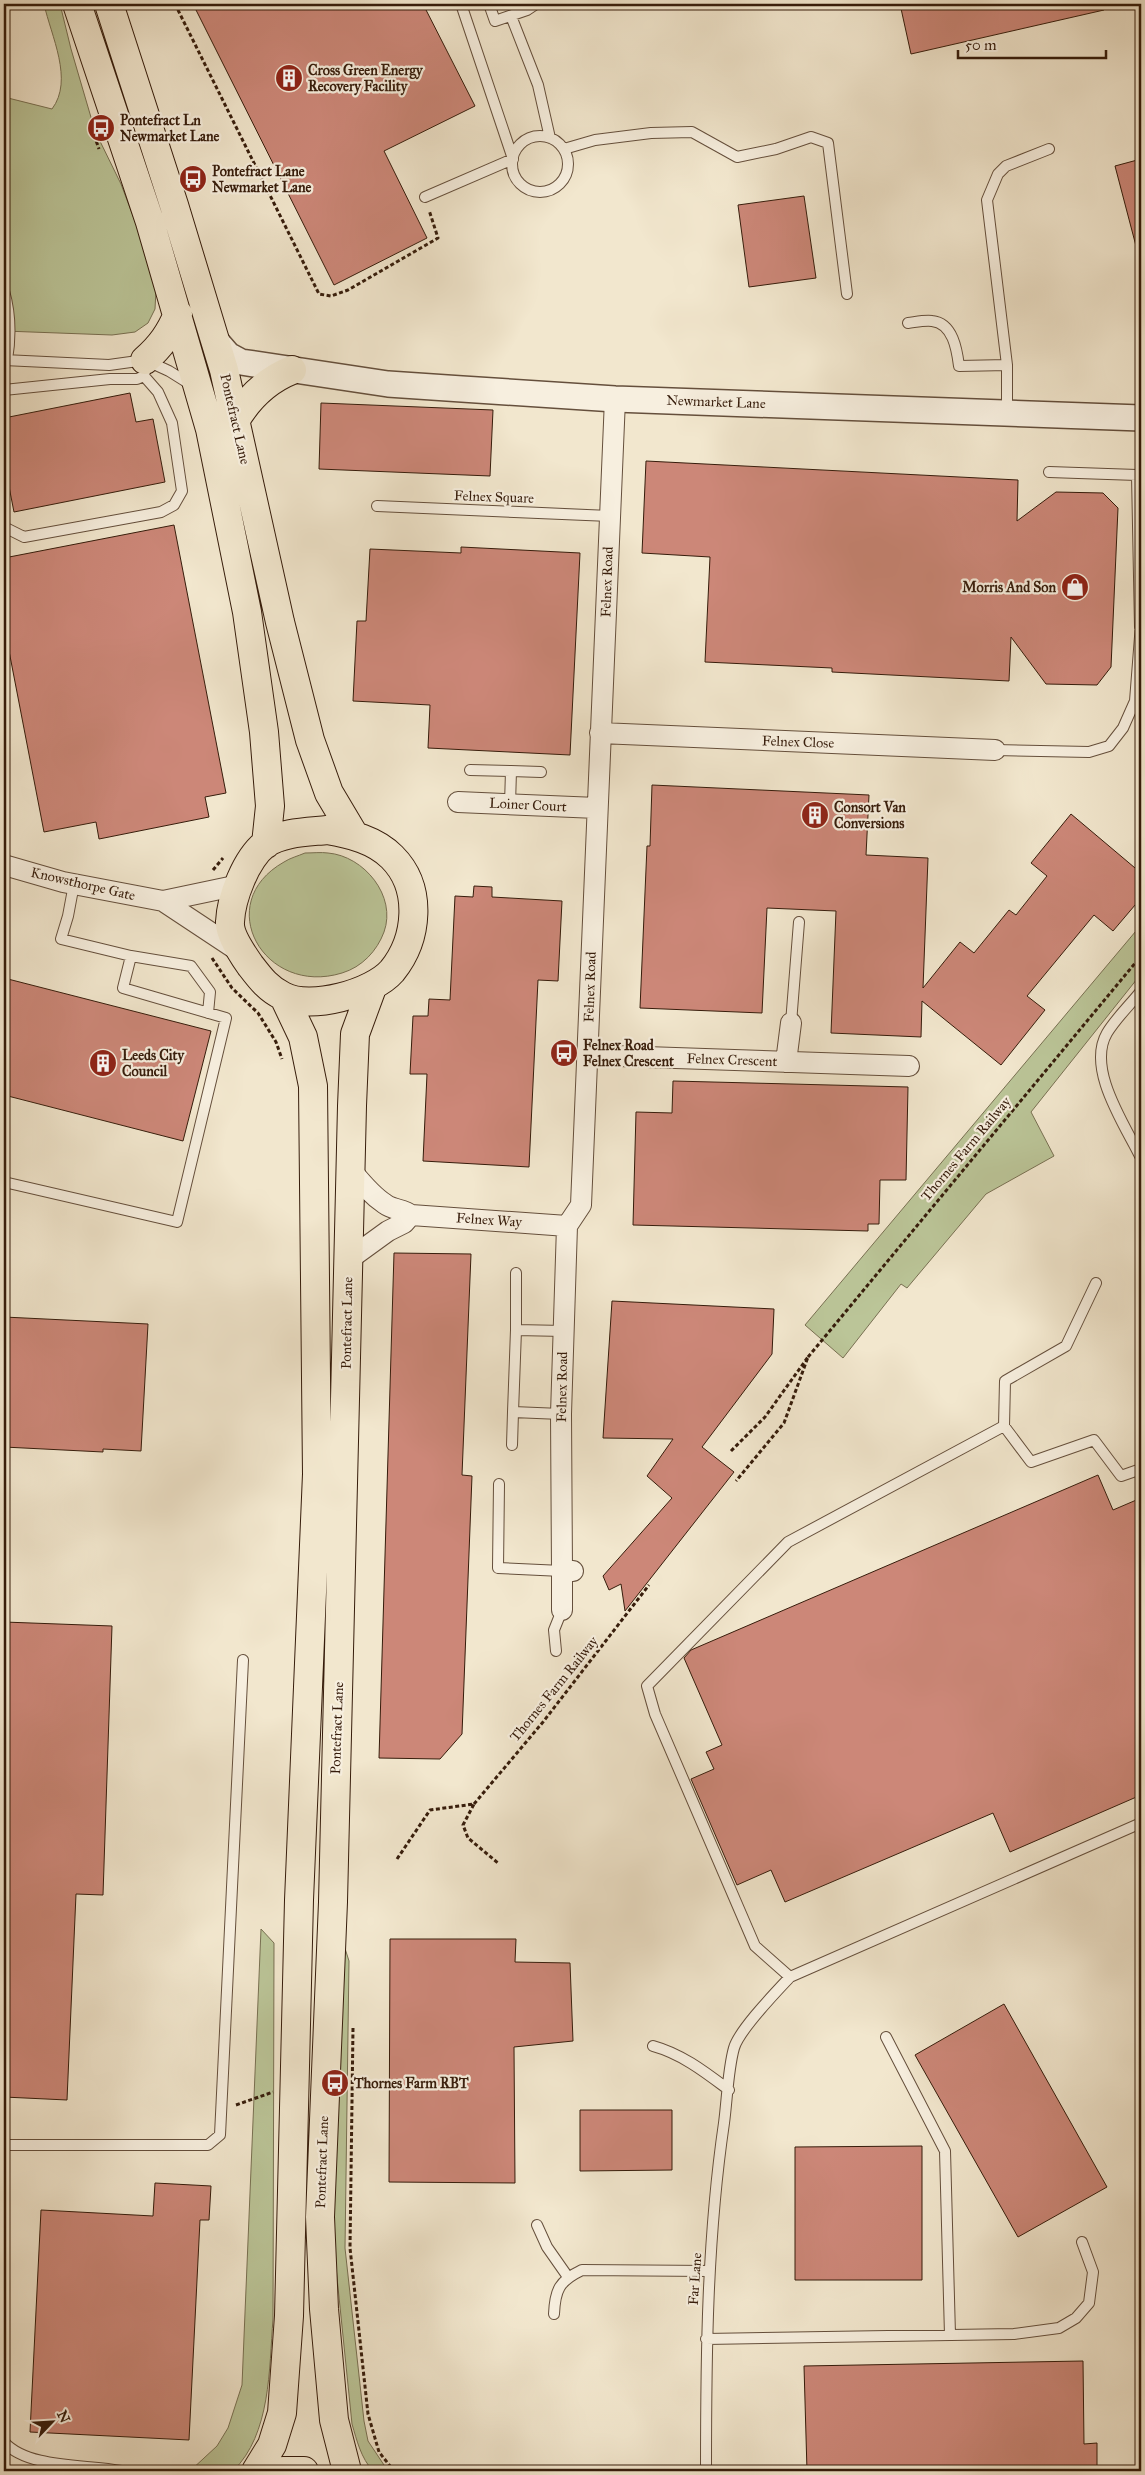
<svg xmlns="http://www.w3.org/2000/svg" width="1145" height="2475" font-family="'IM FELL Great Primer',serif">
	<rect width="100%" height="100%" fill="#f2e7ce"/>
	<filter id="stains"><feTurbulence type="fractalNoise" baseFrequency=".004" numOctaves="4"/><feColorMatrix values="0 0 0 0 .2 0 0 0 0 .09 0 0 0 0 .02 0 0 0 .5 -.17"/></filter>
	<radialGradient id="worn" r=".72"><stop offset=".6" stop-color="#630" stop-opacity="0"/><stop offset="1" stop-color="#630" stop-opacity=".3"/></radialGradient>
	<path fill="#bbc598" stroke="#787052" d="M44,4H60L71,49L95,131L121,184L139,232L156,290L155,309L148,323L135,332L112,335L4,331V97L52,109C74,80 51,36 44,4Z
		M305,853C313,853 321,852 328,853C364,856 397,896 384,932C377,951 362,967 342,973C264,997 211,903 284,862C290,858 298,856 305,853Z
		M1141,925V974L1031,1112L1054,1156L986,1194L907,1288L901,1284L843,1358L805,1325Z
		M261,1929L274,1943L273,2319C269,2369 271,2434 233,2471H190L217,2446L228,2428L242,2385Z
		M343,1942L349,1961L345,2248L364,2421L368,2441L388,2471H373C361,2458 357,2441 352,2424L334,2248L333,2223Z"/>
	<path fill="#cc8778" stroke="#361c0b" d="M193,4H423L475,106L384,151L427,238L334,285Z
		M900,4H1104V10L911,54Z
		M1141,159V246H1136L1115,166Z
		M804,196L816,278L749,287L738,205Z
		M130,393L136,422L153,419L165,482L14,512L4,461V418Z
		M321,403L493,410L490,476L319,469Z
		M646,461L1018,480L1017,521L1056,492L1103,493L1118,508L1111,667L1097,685L1046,684L1011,637L1009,681L832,672V668L705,662L710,557L642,553Z
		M174,525L226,793L205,797L209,817L99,839L96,822L44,832L4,625V558Z
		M461,547L580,553L570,755L428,748L430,705L353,701L357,621H366L370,549L461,553Z
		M652,785L869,795L866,855L928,858L923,988L960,942L974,953L1009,910L1016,915L1047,876L1031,863L1071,814L1141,873V898L1113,931L1094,915L1027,996L1045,1010L1001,1065L922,1001L921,1037L831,1033L836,911L767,908L762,1013L640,1008L647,846H650Z
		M474,886L492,887V897L562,901L558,981L538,980L529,1167L423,1161L427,1074H410L413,1016H428L429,999L450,1000L455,896L473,897Z
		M4,978L211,1031L183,1141L4,1095Z
		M673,1081L908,1087L906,1180H880L879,1224H868V1231L633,1225L636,1112L672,1113Z
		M394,1253L471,1254L462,1475L472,1476L462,1734L440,1759L379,1758Z
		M612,1301L774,1309L772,1354L702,1447L734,1472L625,1611L621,1584L609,1590L603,1576L672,1498L647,1476L673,1439L603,1438Z
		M4,1317L148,1324L141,1451L103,1449V1452L4,1447Z
		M1098,1475L1113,1510L1141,1498V1795L1010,1852L993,1813L785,1902L771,1870L737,1885L691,1779L714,1769L706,1752L722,1745L684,1658L691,1650Z
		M4,1622L112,1626L103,1895L76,1894L67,2100L4,2097Z
		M390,1939H516L515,1962L570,1963L573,2041L514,2047L515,2183L389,2182Z
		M1004,2004L1107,2187L1018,2237L915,2055Z
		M580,2110H672V2170L580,2171Z
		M922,2146V2280H795V2147Z
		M155,2183L211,2186L209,2220H200L189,2440L30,2432L41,2210L153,2216Z
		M1083,2361L1084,2444L1097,2443V2471H807L804,2366Z"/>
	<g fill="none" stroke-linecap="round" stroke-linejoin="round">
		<g stroke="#654f3c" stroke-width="12">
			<path id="service" d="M489,4L495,21L527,10L536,4
				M511,16L538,85L550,138
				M512 164a28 28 0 1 1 56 0a28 28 0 1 1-56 0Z
				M564,149L595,140L651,133L692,132L737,157L776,149L811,137L828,143L847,294
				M425,197L513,159L461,4
				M4,291C11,315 11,336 7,360
				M908,323C916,322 925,320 932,321C953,323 957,350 959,366L1007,365
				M4,360L109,365L145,360L169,371L193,386
				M4,390L110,379H137L144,376L145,371
				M1007,412V365L987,200L998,174L1006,166L1049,149
				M1049,472L1137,475L1140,627
				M377,506L610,516
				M4,527L24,537L161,512L174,505L182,491L172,423L158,392L144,376
				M995,750L1089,752L1109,746L1123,728L1135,701L1141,624
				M470,770L511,771
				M510,804L511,771L541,772
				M131,956L191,966L210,992L208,1013
				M1141,991C1130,1005 1116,1018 1107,1033C1086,1069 1125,1125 1141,1158
				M791,1023L799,922
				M4,1182L177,1222L226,1018L123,988L131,956L61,939L68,916L74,884
				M516,1330V1273
				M561,1414L513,1412L516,1330L564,1331
				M1004,1426L1005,1381L1066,1346L1096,1283
				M512,1445L513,1412
				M499,1484L498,1568L562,1571
				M556,1651L554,1630L562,1610
				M790,1977L755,1946L655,1714L647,1686L788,1542L1004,1426L1031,1462L1094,1440L1121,1476L1141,1469
				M886,2037L945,2151L950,2335
				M653,2046C682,2054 705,2072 729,2090
				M4,2145H208L220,2135L243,1660
				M537,2225L547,2247L568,2277
				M554,2314C555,2290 559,2281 582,2270L709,2271
				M706,2339L1014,2334L1059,2328L1076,2318L1089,2303L1093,2272L1082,2242
				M4,2442C28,2469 87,2464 121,2471
				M706,2471C706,2355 707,2239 724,2123C727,2101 728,2069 734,2048C739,2030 776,1992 790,1977L1141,1823"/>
		</g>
		<g stroke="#654f3c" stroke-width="22">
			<path id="minor" d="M600,733L995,750
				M458,802L597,808
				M4,865L63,882L163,901L240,952
				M163,901L239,885
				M587,1055L909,1066
				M786,1062L791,1023
				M351,1170C361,1182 371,1195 385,1204C393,1210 403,1209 411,1215L567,1226
				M348,1260L388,1231L404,1223L411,1215
				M562,1571L561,1414L567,1226L581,1205L615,399
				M562,1610V1571H573"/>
		</g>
		<g stroke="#654f3c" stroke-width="28">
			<path id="tertiary" d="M215,340L228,355L241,362L388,384L462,389L615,399L1141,418"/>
		</g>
		<g stroke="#361c0b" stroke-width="30">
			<path id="trunk" d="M77,4L150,222L210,429L247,612L264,732L270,806L266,844
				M109,4L174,205L224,370L280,622L310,740L329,793L354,835
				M145,360C161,346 170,333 178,314
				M235,421C249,397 267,380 292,370
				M327,830C351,834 375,840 392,857C423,888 418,939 392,971C373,993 310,1011 283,996C268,989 260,978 250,965C243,955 229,934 230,922C231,898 246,859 265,844C282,832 308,832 327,830Z
				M256,2471L272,2445L282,2413L289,2316L299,1900L317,1474L313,1086L303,1037L284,997
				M283,2471H304
				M347,2471L334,2420L324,2309L320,2217L333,1902L352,1106L355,1034L373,985"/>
		</g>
		<path stroke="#361c0b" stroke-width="3" stroke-dasharray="4 2.5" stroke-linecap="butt" d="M175,4L319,294L331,296L348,290L438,238L429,210
			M92,129L99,149
			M213,870L223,858
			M212,958L232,988L258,1013L276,1042L282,1059
			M808,1357L1141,956
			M731,1451L765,1417L808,1357L784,1423L736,1481
			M474,1804L543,1722L649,1585
			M397,1859L430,1810L474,1804L463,1825L468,1838L498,1863
			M353,2028L350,2248L368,2414L379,2452L394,2471
			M236,2105L273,2092"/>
		<use href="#service" stroke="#f7efdf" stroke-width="10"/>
		<use href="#minor" stroke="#f7efdf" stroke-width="20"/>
		<use href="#tertiary" stroke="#f7efdf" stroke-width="25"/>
		<use href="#trunk" stroke="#f2e7ce" stroke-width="28"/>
	</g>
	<defs>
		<g id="building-disc" transform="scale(1.4375)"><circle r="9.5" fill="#8f2418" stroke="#f7efdf"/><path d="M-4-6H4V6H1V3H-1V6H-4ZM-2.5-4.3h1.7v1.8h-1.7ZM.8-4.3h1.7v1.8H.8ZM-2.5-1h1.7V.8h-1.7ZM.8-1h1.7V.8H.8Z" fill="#fff"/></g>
		<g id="bus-disc" transform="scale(1.4375)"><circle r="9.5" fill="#8f2418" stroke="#f7efdf"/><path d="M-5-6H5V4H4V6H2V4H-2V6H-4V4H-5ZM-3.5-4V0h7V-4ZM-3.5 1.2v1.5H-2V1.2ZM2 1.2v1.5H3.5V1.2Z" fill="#fff"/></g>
		<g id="shop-disc" transform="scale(1.4375)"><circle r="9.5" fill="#8f2418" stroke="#f7efdf"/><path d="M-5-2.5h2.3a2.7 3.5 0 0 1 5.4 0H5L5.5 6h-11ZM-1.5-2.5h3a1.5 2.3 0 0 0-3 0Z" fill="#fff"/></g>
	</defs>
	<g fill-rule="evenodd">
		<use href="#building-disc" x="289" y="78"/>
		<use href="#bus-disc" x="101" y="128"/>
		<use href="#bus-disc" x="193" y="179"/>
		<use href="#shop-disc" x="1075" y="587"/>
		<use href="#building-disc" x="815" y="815"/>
		<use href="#bus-disc" x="564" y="1053"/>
		<use href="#building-disc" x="103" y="1063"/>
		<use href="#bus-disc" x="335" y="2083"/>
	</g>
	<g text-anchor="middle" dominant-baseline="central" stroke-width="4.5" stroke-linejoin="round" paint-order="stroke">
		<g font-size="14" font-weight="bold" fill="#361c0b" stroke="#f7efdf" text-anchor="start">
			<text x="308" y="70">Cross Green Energy<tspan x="308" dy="16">Recovery Facility</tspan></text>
			<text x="120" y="120">Pontefract Ln<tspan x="120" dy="16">Newmarket Lane</tspan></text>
			<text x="212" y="171">Pontefract Lane<tspan x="212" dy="16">Newmarket Lane</tspan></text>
			<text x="1056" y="587" text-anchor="end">Morris And Son</text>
			<text x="834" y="807">Consort Van<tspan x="834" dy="16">Conversions</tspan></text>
			<text x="583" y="1045">Felnex Road<tspan x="583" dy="16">Felnex Crescent</tspan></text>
			<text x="122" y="1055">Leeds City<tspan x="122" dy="16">Council</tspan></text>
			<text x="354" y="2083">Thornes Farm RBT</text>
		</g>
		<g font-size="14" fill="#361c0b" stroke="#f7efdf">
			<text transform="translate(716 402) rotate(2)">Newmarket Lane</text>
			<text transform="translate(235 419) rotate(77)">Pontefract Lane</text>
			<text transform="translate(494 497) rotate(2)">Felnex Square</text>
			<text transform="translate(607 582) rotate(-88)">Felnex Road</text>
			<text transform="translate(798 742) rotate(2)">Felnex Close</text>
			<text transform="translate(528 805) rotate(3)">Loiner Court</text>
			<text transform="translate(83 884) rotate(13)">Knowsthorpe Gate</text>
			<text transform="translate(590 987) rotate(-88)">Felnex Road</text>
			<text transform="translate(732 1060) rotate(2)">Felnex Crescent</text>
			<text transform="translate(966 1149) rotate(-50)">Thornes Farm Railway</text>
			<text transform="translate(489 1220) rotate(4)">Felnex Way</text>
			<text transform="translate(347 1323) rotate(-89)">Pontefract Lane</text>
			<text transform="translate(562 1387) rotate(-89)">Felnex Road</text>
			<text transform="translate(554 1689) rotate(-51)">Thornes Farm Railway</text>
			<text transform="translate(337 1728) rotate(-88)">Pontefract Lane</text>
			<text transform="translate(322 2162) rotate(-88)">Pontefract Lane</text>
			<text transform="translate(695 2279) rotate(-86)">Far Lane</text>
		</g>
	</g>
	<rect width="1145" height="2475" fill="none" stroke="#f2e7ce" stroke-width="20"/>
	<rect x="5" y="5" width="1135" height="2465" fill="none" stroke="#361c0b" stroke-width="2.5"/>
	<rect x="10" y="10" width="1125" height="2455" fill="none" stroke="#361c0b"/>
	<g transform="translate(52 2422) rotate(65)" stroke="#f7efdf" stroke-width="4" paint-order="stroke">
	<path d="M0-4L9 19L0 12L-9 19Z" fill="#361c0b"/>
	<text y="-8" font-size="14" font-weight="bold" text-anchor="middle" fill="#361c0b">N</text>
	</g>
	<path d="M958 50v8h148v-8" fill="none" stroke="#361c0b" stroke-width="2.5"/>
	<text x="965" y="50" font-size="15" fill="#361c0b" stroke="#f7efdf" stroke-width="4" paint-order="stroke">50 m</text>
	<rect width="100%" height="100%" filter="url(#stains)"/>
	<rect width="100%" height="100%" fill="url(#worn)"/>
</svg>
